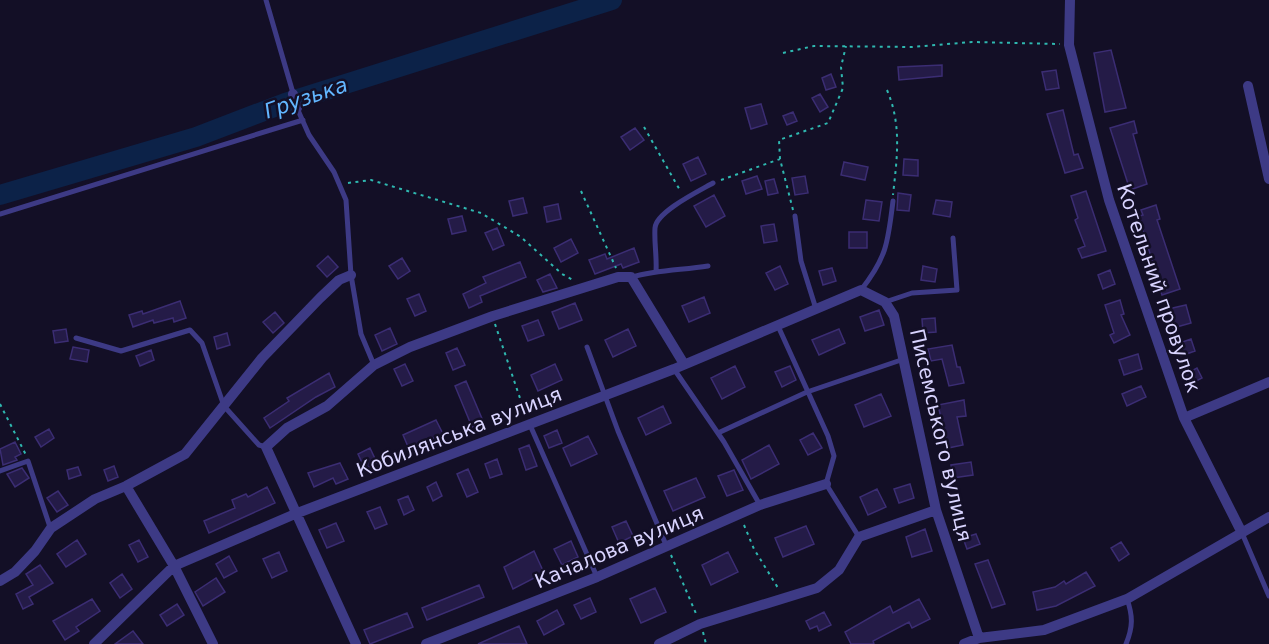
<svg xmlns="http://www.w3.org/2000/svg" width="1269" height="644" font-family="'DejaVu Sans',sans-serif">
	<rect width="100%" height="100%" fill="#130f26"/>
	<g fill="none" stroke-linecap="round" stroke-linejoin="round">
		<path stroke="#0c2248" stroke-width="20" d="M0,195L196,137L285,103L612,0"/>
	</g>
	<path fill="#241b47" stroke="#3b2d73" stroke-width="1.5" d="M1111,50L1126,108L1105,112L1094,53Z
		M942,65V76L899,80L898,67Z
		M1056,70L1059,88L1046,90L1042,72Z
		M831,74L836,87L826,90L822,78Z
		M820,94L828,107L820,112L812,98Z
		M761,104L767,124L751,129L745,108Z
		M1063,110L1074,155L1078,154L1083,168L1065,173L1047,114Z
		M793,112L797,121L787,125L783,116Z
		M1134,121L1137,133L1133,134L1147,184L1130,190L1110,128Z
		M635,128L644,140L630,150L621,137Z
		M698,157L706,174L691,181L683,164Z
		M904,159L918,160V176L903,175Z
		M844,162L868,167L865,180L841,175Z
		M757,176L762,189L746,194L742,181Z
		M805,176L808,193L795,195L792,178Z
		M774,179L778,193L768,195L765,181Z
		M1086,191L1106,251L1082,258L1078,249L1085,246L1075,220L1078,218L1071,196Z
		M898,193L911,195L909,211L897,210Z
		M714,195L725,216L706,227L694,206Z
		M523,198L527,213L513,216L509,201Z
		M866,200L882,202L879,221L863,219Z
		M936,200L952,202L950,217L933,214Z
		M558,204L561,219L547,222L544,207Z
		M1156,205L1160,219L1157,220L1180,289L1162,295L1139,216L1143,215L1141,210Z
		M462,216L466,231L452,234L448,219Z
		M774,224L777,241L764,243L761,226Z
		M497,228L504,245L493,250L485,233Z
		M849,232H867V248H849Z
		M571,239L578,253L561,262L554,248Z
		M634,248L639,262L623,268L621,264L595,274L589,260L605,254L607,259Z
		M328,256L338,267L327,277L317,266Z
		M402,258L410,271L398,279L389,266Z
		M520,262L526,277L480,296L482,302L469,308L463,294L486,283L483,277Z
		M780,266L788,284L775,290L766,273Z
		M923,266L937,269L935,282L921,280Z
		M832,268L836,281L823,285L819,271Z
		M1110,270L1115,284L1103,289L1098,275Z
		M550,274L557,288L543,292L537,280Z
		M419,294L426,311L415,316L407,299Z
		M704,297L710,313L689,322L682,306Z
		M1120,300L1124,314L1121,315L1130,335L1114,343L1110,335L1114,333L1105,305Z
		M180,301L186,318L174,322L173,318L154,323L153,320L133,327L129,315L142,311L143,314Z
		M575,303L582,320L559,329L552,312Z
		M1186,305L1191,323L1173,328L1168,309Z
		M879,310L884,325L865,331L860,317Z
		M275,312L284,323L273,333L263,322Z
		M935,318L936,332L923,333L922,319Z
		M538,320L544,335L528,341L522,326Z
		M390,328L397,344L382,351L375,335Z
		M66,329L68,341L55,343L53,331Z
		M628,329L636,346L613,357L605,340Z
		M839,329L845,343L819,355L812,340Z
		M227,333L230,345L217,349L214,337Z
		M1191,339L1195,351L1181,356L1177,344Z
		M952,345L957,367H960L964,383L949,386L942,359L931,361L928,349Z
		M73,347L89,350L87,362L70,359Z
		M457,348L465,365L453,370L446,353Z
		M151,350L154,360L140,366L136,356Z
		M1138,354L1142,369L1124,375L1119,360Z
		M405,364L413,381L402,386L394,369Z
		M555,364L562,380L538,391L531,375Z
		M735,366L745,387L722,399L711,378Z
		M790,366L796,380L782,387L775,372Z
		M1197,368L1202,378L1189,385L1184,375Z
		M329,373L335,387L316,397L270,428L264,418L289,401L287,398Z
		M466,381L483,421L472,427L455,386Z
		M1141,386L1146,397L1127,406L1122,394Z
		M881,394L891,416L864,427L855,405Z
		M964,400L966,416L957,417L963,445L948,448L938,405Z
		M663,406L671,423L646,435L638,418Z
		M436,420L443,434L409,449L403,435Z
		M49,429L54,438L41,447L35,437Z
		M557,430L562,443L549,448L544,436Z
		M813,433L822,448L808,455L800,440Z
		M588,436L597,454L571,466L563,448Z
		M15,442L21,454L15,457L17,460L3,465L0,449Z
		M529,445L537,466L526,470L519,449Z
		M769,445L779,464L751,479L742,460Z
		M370,448L377,463L365,469L358,454Z
		M497,459L502,474L490,478L485,464Z
		M971,462L973,475L953,478L951,465Z
		M340,463L348,479L336,484L333,478L314,487L308,473Z
		M114,466L118,477L108,481L104,470Z
		M78,467L81,475L69,479L67,470Z
		M22,468L29,478L15,487L7,474Z
		M468,469L478,492L467,497L457,474Z
		M734,470L743,490L727,496L718,476Z
		M696,478L705,497L673,511L664,491Z
		M436,482L442,496L433,501L427,487Z
		M910,484L914,498L899,503L894,489Z
		M267,487L275,503L209,533L204,521L235,508L232,500L246,494L248,497Z
		M877,489L886,507L868,515L860,497Z
		M58,491L68,505L57,512L47,498Z
		M408,496L414,510L404,515L398,500Z
		M380,507L387,524L375,529L367,512Z
		M626,521L633,536L619,543L612,527Z
		M336,523L344,541L327,548L319,530Z
		M806,526L814,544L783,557L775,538Z
		M925,529L932,551L912,557L906,537Z
		M976,534L980,544L967,549L963,538Z
		M77,540L86,554L66,567L57,554Z
		M139,540L148,557L138,562L129,545Z
		M571,541L578,557L562,565L554,549Z
		M1121,542L1129,554L1119,561L1111,548Z
		M534,551L544,573L513,589L504,567Z
		M279,552L287,571L272,578L263,559Z
		M728,552L738,572L711,585L702,565Z
		M229,556L237,571L224,578L216,564Z
		M988,560L1005,604L992,608L975,564Z
		M40,565L53,583L29,597L33,604L23,609L16,594L33,585L26,574Z
		M1086,572L1095,586L1056,606L1037,610L1033,592L1055,587L1064,581L1066,584Z
		M122,574L132,589L120,598L110,583Z
		M216,578L225,592L203,606L195,592Z
		M479,585L484,597L427,620L422,608Z
		M655,588L666,612L641,623L630,599Z
		M590,598L596,612L581,619L574,605Z
		M92,599L100,611L76,627L79,631L65,640L53,621Z
		M919,599L930,619L912,628L909,622L873,641L874,644H851L845,632L890,606L893,613Z
		M177,604L184,615L167,626L160,615Z
		M557,610L564,624L544,635L537,621Z
		M824,612L831,625L819,631L817,626L810,629L806,621Z
		M407,613L413,627L370,644L364,630Z
		M519,626L527,644H478L505,632Z
		M133,631L143,644H115Z"/>
	<g fill="none" stroke-linecap="round" stroke-linejoin="round">
		<path stroke="#2fb8b0" stroke-width="2" stroke-dasharray="3 4.5" stroke-linecap="butt" d="M783,53L814,46L912,47L972,42L1060,44
			M887,90C902,125 897,158 893,195
			M644,127L681,192
			M721,180L780,159
			M348,183L371,180L481,213L521,237L562,274L573,280
			M581,191L616,268
			M793,210L780,159L779,140L828,123L843,88L841,67L846,46
			M495,324L526,416
			M0,404L26,455
			M744,525L754,549L778,588
			M671,555L697,616
			M703,632L706,644"/>
		<path stroke="#3d3a85" stroke-width="5" d="M266,0L293,93
			M297,108L309,135L334,172L346,200L351,275L361,334L374,365
			M0,214L303,120
			M795,216L801,261L816,309
			M656,271C657,257 654,242 655,228C656,212 699,191 713,183
			M632,277C657,270 683,270 708,266
			M861,290C887,257 888,242 893,201
			M885,302L912,293L957,290L953,238
			M778,326L828,436L834,456L826,484L859,537
			M76,338L121,351L190,330L202,343L224,406L259,445L266,447
			M587,347L618,431L666,545
			M674,369L724,442L760,505
			M530,425L597,577
			M718,433L807,392L904,359
			M0,471L28,461L50,527
			M1242,533L1269,596
			M1126,644C1133,627 1133,616 1127,599"/>
		<path stroke="#3d3a85" stroke-width="10" d="M1070,0L1069,45L1109,200L1184,418L1242,533
			M1248,86L1269,179
			M293,94L297,108
			M1184,418L1269,382
			M126,486L174,566L213,644
			M0,581L15,572L35,551L51,528L95,499L126,486L185,454L262,358L320,298L339,280L351,275
			M94,644L174,566L295,514L674,369L861,290L885,302L894,316L936,510L979,638
			M356,644L266,447L287,428L327,406L374,365L410,347L493,316L618,277H631L684,364
			M426,644L597,577L760,505L826,484
			M659,644L700,624L817,588L839,570L859,537L936,510
			M964,644L979,638L1044,630L1127,599L1269,517"/>
	</g>
	<g text-anchor="middle" dominant-baseline="central" stroke-width="5" stroke-linejoin="round" paint-order="stroke">
		<g font-size="20" fill="#d9d4ff" stroke="#130f26">
			<text transform="translate(1159 288) rotate(71)">Котельний провулок</text>
			<text transform="translate(459 432) rotate(-21)">Кобилянська вулиця</text>
			<text transform="translate(941 435) rotate(77)">Писемського вулиця</text>
			<text transform="translate(619 547) rotate(-23)">Качалова вулиця</text>
		</g>
		<g font-size="21" font-style="italic" fill="#62b6ff" stroke="#130f26">
			<text transform="translate(306 98) rotate(-19)">Грузька</text>
		</g>
	</g>
</svg>
